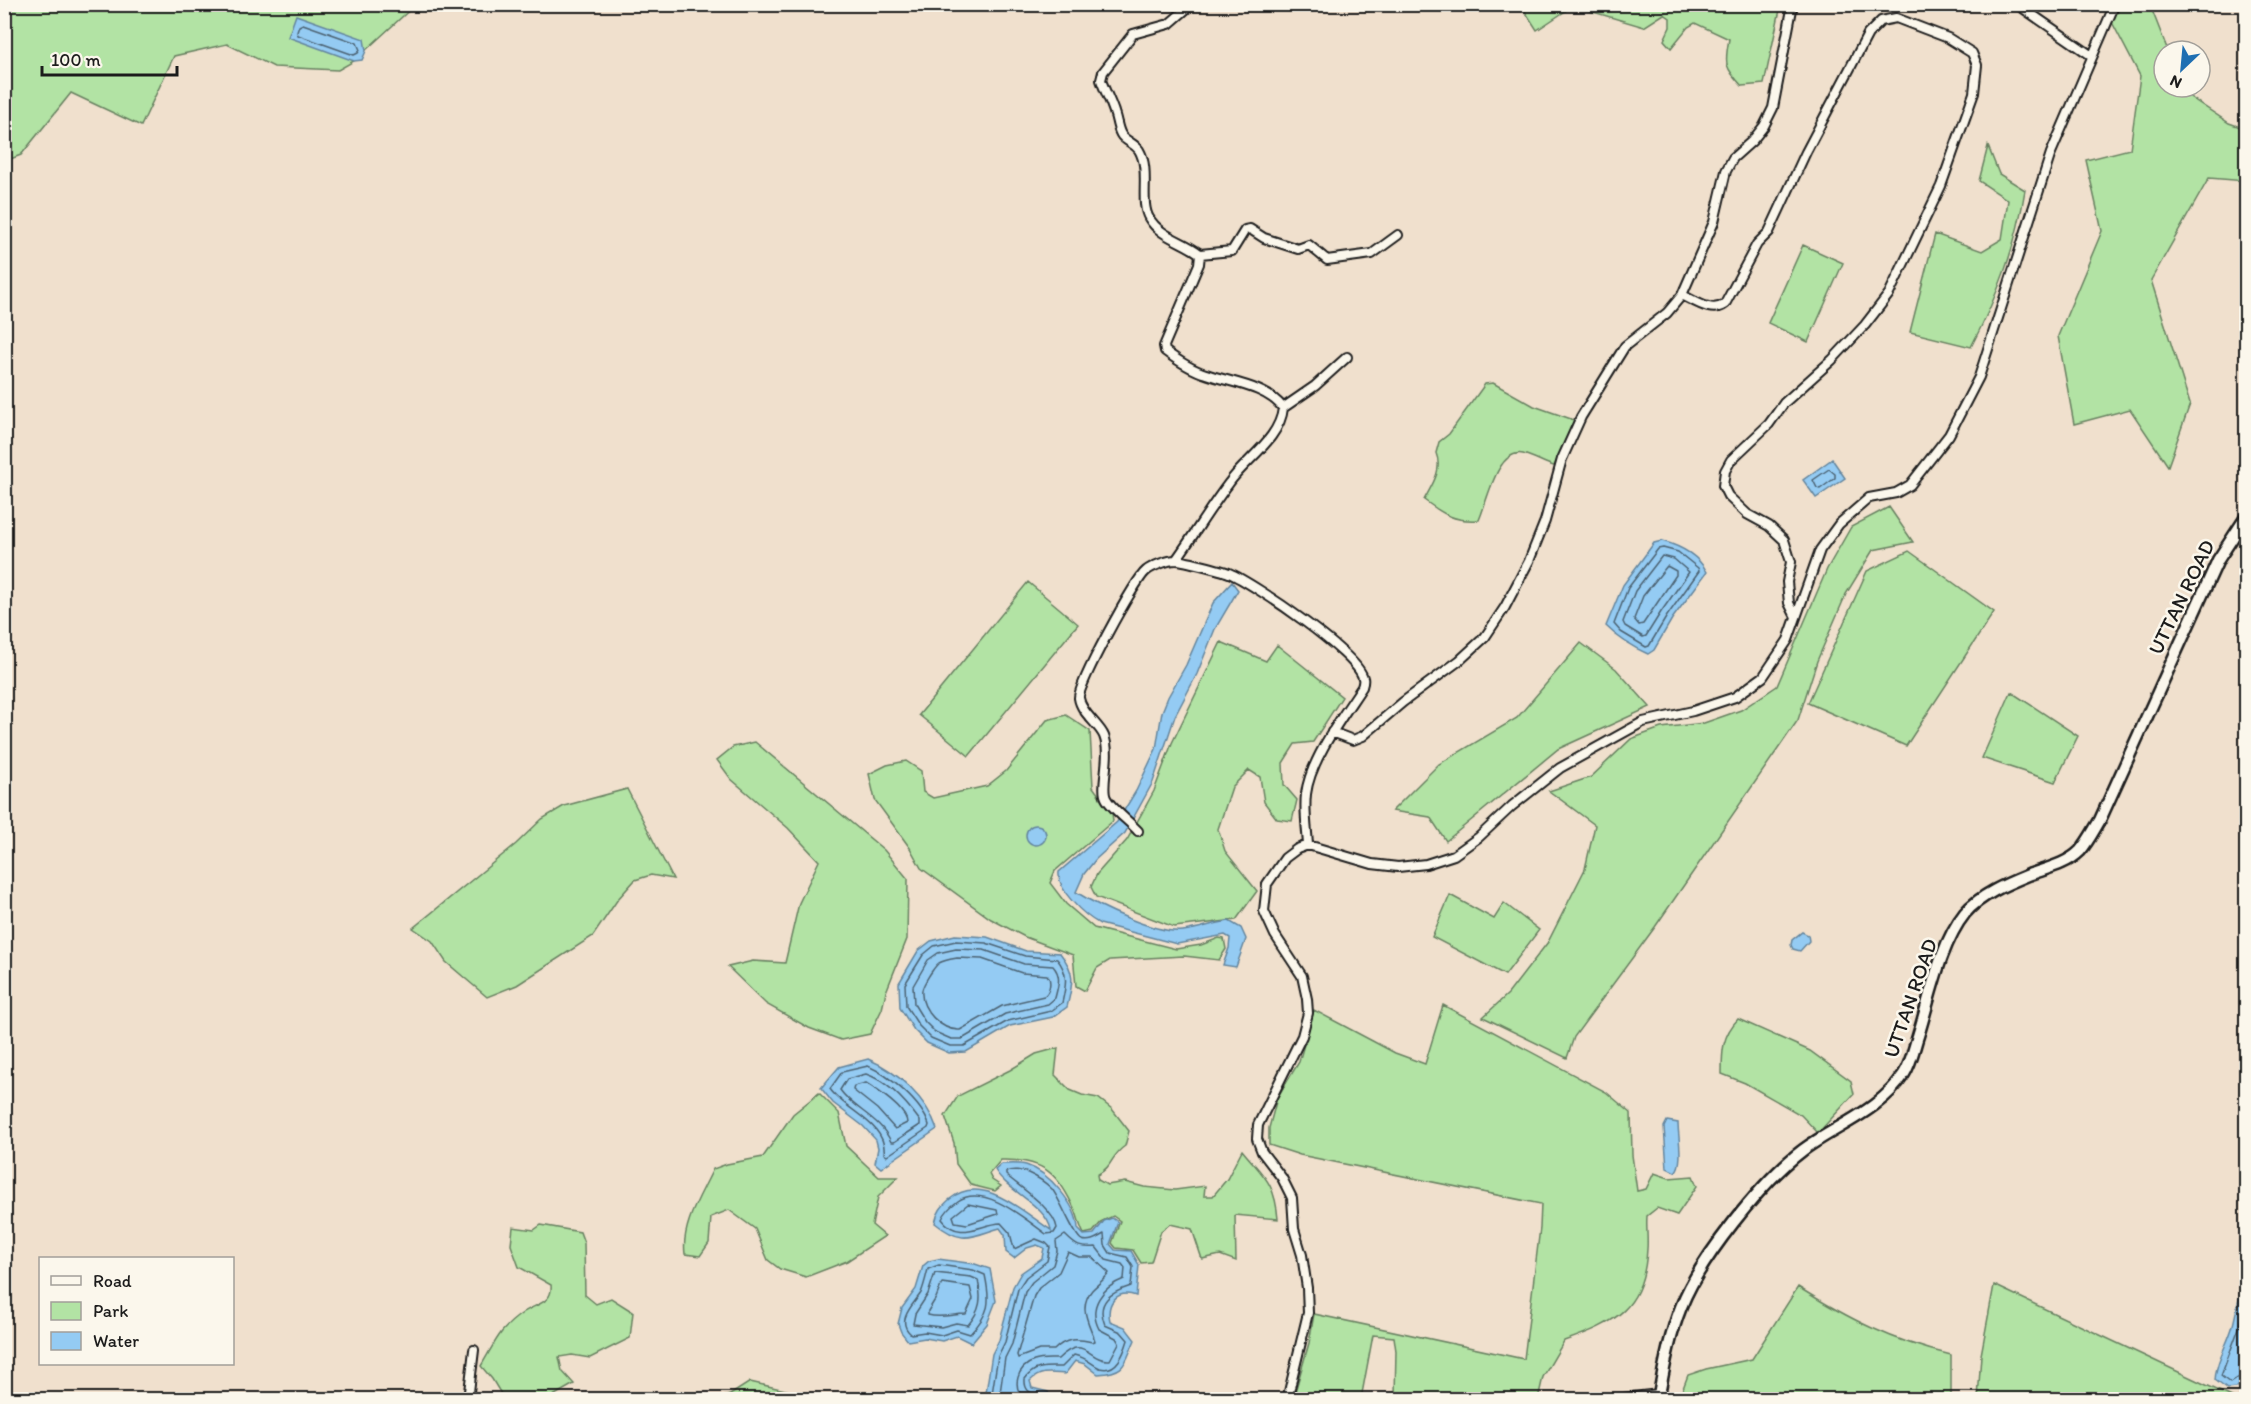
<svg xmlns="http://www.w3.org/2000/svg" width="2251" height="1404" font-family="Itim,sans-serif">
	<rect width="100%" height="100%" fill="#f0e0cd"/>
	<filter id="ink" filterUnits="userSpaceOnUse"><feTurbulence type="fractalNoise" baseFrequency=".0167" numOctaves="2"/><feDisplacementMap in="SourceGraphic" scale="12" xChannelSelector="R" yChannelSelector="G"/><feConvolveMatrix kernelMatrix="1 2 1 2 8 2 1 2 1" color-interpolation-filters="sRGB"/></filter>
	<g filter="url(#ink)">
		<path fill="#b2e3a4" stroke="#678060" stroke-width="1.5" d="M4,5H415L354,61L338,70L274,67L227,44L174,56L141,126L71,93L21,155L5,161Z
			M1521,5H1781L1764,84L1742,86C1725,67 1724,65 1729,39L1695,23L1688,27L1671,48L1664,40L1670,27V18L1664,14L1644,27L1573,6L1537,30Z
			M2103,5H2150L2168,51H2164V87H2182L2184,93L2229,123L2246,129V181L2209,178L2151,280L2190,404L2168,466L2130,409L2074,424L2058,336L2102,231L2086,160L2130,149L2140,76Z
			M1988,146L1999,174L2025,190C2016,247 1998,295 1971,347L1910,332L1935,234L1982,251L2002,239L2008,200L1979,181Z
			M1803,245L1843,263L1808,342L1768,323Z
			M1493,383L1534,406L1574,420L1554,466C1544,463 1534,457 1523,454C1497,448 1487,503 1479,520C1454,522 1443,514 1424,500C1432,485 1443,470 1436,453L1439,442L1449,434L1485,384Z
			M1889,507L1913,542L1873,550L1846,594L1817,661L1798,720L1655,927L1574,1037L1567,1058L1483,1017L1508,994L1548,942L1585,869L1595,825L1549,791L1591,777L1631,739L1661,728L1704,723L1741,710L1777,686L1827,569L1851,527Z
			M1909,551L1994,612L1906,746L1808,703L1867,571Z
			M1028,582L1078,624L969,756L919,715Z
			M1221,642L1266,661L1277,645L1342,697L1313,742L1295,744L1283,763L1284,785L1297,800L1292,821L1277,819L1264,802L1260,777L1249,770L1232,787L1218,829L1225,851L1257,891L1236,920L1174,927L1096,897L1091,887L1097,874L1127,840L1154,791L1172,743Z
			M1581,643L1616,669L1650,707L1558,749L1446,841L1430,817L1392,811L1439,764L1517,718Z
			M2011,692L2078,736L2055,782L1982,758Z
			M1066,715L1090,731L1093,787L1112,813L1113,821L1055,871L1050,883L1066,904L1094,928L1176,949L1201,945L1219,938L1224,939L1226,949L1219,960L1184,956L1110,960L1097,968L1085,991L1076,986L1073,955L1025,937L991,919L921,868L910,848L875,800L869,774L887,765L906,761L921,771L923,792L933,798L987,786L1006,771L1047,720Z
			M755,742L884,850L908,879L907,939L886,992L882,1009L870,1034L841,1040L809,1028L766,1004L728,967L753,961L785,963L799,903L819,861L788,828L731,779L717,760L733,747Z
			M627,789L673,879L651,875L635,880L618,899L593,936L517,985L487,997L446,962L432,941L413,928L516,844L542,819L564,806Z
			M1450,895L1494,919L1504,903L1539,930L1505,975L1432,937Z
			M1443,1005L1606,1092L1631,1113L1632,1155L1637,1191L1646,1189L1654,1173L1669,1178L1693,1176L1697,1186L1677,1215L1657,1208L1647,1216C1646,1227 1648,1238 1647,1249C1644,1308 1616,1323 1564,1341L1543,1377L1538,1399H1398L1395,1396L1396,1351L1394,1337L1373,1335L1361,1399H1293L1309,1343L1314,1314L1524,1359L1540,1228L1541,1204L1300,1155L1269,1145V1128L1277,1098L1299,1062L1314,1010L1395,1053L1425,1064Z
			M1738,1019L1810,1051L1851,1081L1854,1094L1818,1133L1801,1115L1745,1083L1722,1074C1722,1051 1722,1036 1738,1019Z
			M1058,1048L1055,1075L1070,1090L1082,1095L1098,1098L1112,1109L1129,1131L1125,1146C1110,1156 1114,1166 1097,1175L1098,1180L1107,1185L1125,1182L1144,1187L1175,1190L1205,1186L1204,1196H1213L1227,1179L1242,1150C1264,1177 1275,1182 1278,1219L1235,1215L1236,1261L1220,1255L1202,1259L1192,1229L1170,1224L1161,1231L1151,1262L1141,1263L1133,1250L1116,1248L1112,1243L1120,1221L1113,1216L1102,1221L1093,1232L1084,1234C1080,1227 1079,1220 1076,1212C1058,1174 1045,1159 1001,1160L989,1174L992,1180L1001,1186L995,1191L971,1185L956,1164L954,1143L945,1116L958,1096L1010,1070L1036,1054Z
			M819,1093L839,1113L846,1146L879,1177H898L878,1197L872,1225L885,1236L847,1261L806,1277L780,1269L768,1260L755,1229L729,1210L711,1217L709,1243L700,1256L685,1254C681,1225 701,1195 713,1169L727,1164L763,1157L793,1114Z
			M541,1225L580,1232L584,1243L585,1295L596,1304L611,1298L633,1312L630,1338L590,1358L572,1355L559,1357L562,1371L574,1384L548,1399H504L492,1379L481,1366C496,1341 499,1329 524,1312C536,1304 553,1303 551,1285L519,1267L511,1245L513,1227L534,1230Z
			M1994,1285L2236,1399H1978L1981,1355Z
			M1798,1287C1849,1319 1892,1341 1951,1355V1399H1679L1688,1375L1706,1369L1752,1359Z
			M750,1382L803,1394V1399H717L730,1395Z"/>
		<path fill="#94cbf3" stroke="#64859d" stroke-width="1.5" d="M296,15L364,39L366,51L362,60L354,61L288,37Z
			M1832,459L1845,478L1816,498L1803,480Z
			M1662,541C1680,546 1698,555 1707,572L1672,619L1654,650L1648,654C1632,647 1619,639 1606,626L1623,585L1654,543Z
			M1232,582L1238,590L1215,629L1197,674L1175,716L1153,782L1125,833L1096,859L1084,874L1076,892C1100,907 1155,934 1183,931C1199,929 1214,923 1229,921L1241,928L1246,939L1236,967L1223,965L1229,948L1230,938L1225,935L1177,944L1100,924C1083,915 1057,890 1059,872L1117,822L1136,791L1156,749L1162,712L1168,697L1186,665L1213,603Z
			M1026 835a10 10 0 1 1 20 0a10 10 0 1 1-20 0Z
			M1802,932L1808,935L1809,941L1800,951L1793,949L1791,945L1792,940Z
			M955,935L987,937L1026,951L1060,953C1076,973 1073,983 1067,1007L1053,1017L1010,1026L966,1052L949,1053L927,1043L914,1030L900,1008L899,983L918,951L931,941Z
			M868,1059C897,1071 927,1099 937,1129L881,1168L875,1163L878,1148L876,1140L863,1126L833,1103L821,1088L839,1067Z
			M1667,1121L1678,1123C1678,1136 1684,1164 1675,1172L1667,1168L1664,1127Z
			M1002,1164C1009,1164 1019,1163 1026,1165C1049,1172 1077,1205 1078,1229L1084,1235L1094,1234L1104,1221L1112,1218L1118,1222L1110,1244L1115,1250L1131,1251L1139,1265L1136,1296C1117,1289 1106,1303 1110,1321L1125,1327L1135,1340C1124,1364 1127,1372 1098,1374L1085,1364L1075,1361L1065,1374C1051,1373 1041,1370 1030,1381L1032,1388L1048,1392L1051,1399H985L992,1354L999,1340L1013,1287L1021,1273L1042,1258L1044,1248L1037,1245L1027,1248L1014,1258L1006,1252L1005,1235L1000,1228C970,1237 962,1245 935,1223C937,1212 942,1206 950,1199C983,1172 1024,1213 1051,1230C1047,1206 1007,1191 995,1170Z
			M938,1259L975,1264L990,1269L996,1301L987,1324L971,1343L957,1336L942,1341L925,1338L908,1341L901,1332L898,1324L902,1308L916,1289L923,1266L929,1261Z
			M2246,1279V1378L2235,1388L2227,1389L2215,1380C2216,1360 2228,1344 2233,1325C2237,1309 2239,1294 2246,1279Z"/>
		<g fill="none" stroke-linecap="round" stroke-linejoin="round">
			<path stroke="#4c6272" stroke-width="1.5" d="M303,24L357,43L360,50L358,53L354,55L298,35L297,32L299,26Z
				M1829,469L1835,474V478L1820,489L1817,488L1813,480Z
				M1663,548L1678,552L1698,568L1699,571L1667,616L1649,646L1646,647L1621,632L1614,624L1628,588L1658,549Z
				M1662,556L1674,559L1689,572L1661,612L1646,636L1643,637L1625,626L1623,622L1635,591Z
				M1667,566L1676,571V575L1643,624L1639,625L1634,619L1643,596Z
				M956,941L986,943L1025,956L1057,959C1069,973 1066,986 1062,1003L1051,1011L1008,1021L964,1046H950L931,1038L919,1026L906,1006L905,984L923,955L934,946Z
				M956,949L984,950L1024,964L1053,966C1062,976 1058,986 1055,998L1048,1004L1005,1014L962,1039H951L935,1032L925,1022L914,1004L913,986L928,960L938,953Z
				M957,958L982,959L1022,973L1047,975C1052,980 1050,992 1044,996L1002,1006L960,1030C942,1031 920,1010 922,990C923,985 927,979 930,974C933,970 935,966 939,963C944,960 951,959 957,958Z
				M868,1066C889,1075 922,1103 929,1125L928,1128L887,1156L884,1154C888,1124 844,1110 830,1089L842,1072Z
				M866,1074C887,1081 907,1103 920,1121V1125L894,1142H891C880,1117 854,1110 840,1090L847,1079Z
				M866,1083C877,1090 907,1110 907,1123L895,1129L877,1109L853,1090L854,1086Z
				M968,1204L997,1210L998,1214L967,1224L955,1222L953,1216Z
				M1068,1252L1079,1257H1092L1109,1273C1105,1279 1098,1284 1092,1290C1077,1308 1090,1324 1095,1341L1092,1342C1076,1338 1066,1338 1054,1350H1039L1018,1358L1017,1355L1034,1296L1039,1288L1059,1272Z
				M939,1265L973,1270L985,1275C991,1303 990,1313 970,1334L957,1330L942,1335L925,1332L911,1334C895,1321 913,1305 921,1293C924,1286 926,1277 928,1269Z
				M935,1273L971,1277L978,1280C982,1298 981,1310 968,1325L956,1323L941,1327L913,1324L915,1314L928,1294Z
				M942,1283L970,1287L973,1299L966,1314C953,1314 941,1319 928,1315V1311L936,1298Z
				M2246,1292L2239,1328L2221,1376L2230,1383L2242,1375L2246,1374
				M991,1400L998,1356L1005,1342L1018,1289L1026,1277L1047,1261L1050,1247L1046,1243L1036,1239L1014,1249L1010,1233L1001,1223C980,1224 959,1242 942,1219C945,1212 951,1206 958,1201C984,1183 1025,1219 1046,1234L1054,1233L1057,1228C1054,1209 1021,1188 1006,1175V1172C1012,1169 1022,1170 1028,1173C1037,1177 1045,1182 1052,1189C1060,1199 1075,1238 1082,1240C1091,1243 1098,1237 1104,1234L1105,1245L1110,1253L1127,1257L1133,1267L1131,1286C1112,1292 1095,1301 1105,1325L1121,1332L1128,1340C1124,1353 1117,1373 1100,1368C1091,1365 1089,1358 1074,1355L1062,1367C1046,1367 1035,1365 1025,1379C1024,1395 1035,1392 1045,1400
				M999,1400L1005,1358L1012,1344L1025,1292L1032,1282L1053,1265L1057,1251L1056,1241L1065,1235C1077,1247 1079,1248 1096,1247L1106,1260L1122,1264L1125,1268L1124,1279C1103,1287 1087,1306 1099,1329L1116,1338L1119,1343L1110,1360C1088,1362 1085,1332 1058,1359C1050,1359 1042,1358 1034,1361C1017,1367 1011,1387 1025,1400"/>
			<g stroke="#1c1c1c" stroke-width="12">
				<path id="street" d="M2017,4L2092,56
					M1200,254L1232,251L1245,230L1250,229L1264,238L1298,249L1309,245L1327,260L1372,254L1398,235
					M1682,295C1695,301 1712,314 1725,304L1757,244L1769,232L1806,152L1868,34L1881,21L1896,18L1948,38L1972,53L1977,65L1974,93L1941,186L1889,294L1865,325L1832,360L1784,403L1769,424L1731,460L1725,471L1723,486L1728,496L1747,514L1769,526L1784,540L1791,562L1787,582L1789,603L1796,617
					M1283,408L1315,386L1347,357
					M1176,560C1194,535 1210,508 1229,483C1246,459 1280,439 1283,408C1266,386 1232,383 1206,374C1192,370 1177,360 1165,351L1164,346L1199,264L1200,254C1184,241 1160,237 1149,218C1139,201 1151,170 1139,150C1135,144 1126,141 1122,136C1119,132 1118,127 1117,123C1113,104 1107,97 1101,80L1103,72L1133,34L1169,24L1192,4
					M1332,732L1353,740L1363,736L1403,702L1460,660L1485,637L1505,607L1529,561L1545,521L1562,459L1581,417L1625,346L1667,313L1682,295L1714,222L1726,171L1733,158L1752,141L1764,126L1773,108L1793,4
					M1138,831C1130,822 1111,808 1106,798C1100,786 1112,756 1104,736C1099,724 1081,713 1079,698C1077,686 1135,580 1146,571C1152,566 1168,560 1176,560C1182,560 1222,570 1229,573C1253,583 1358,654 1363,678C1364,681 1363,684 1362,687C1343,716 1310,760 1306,794C1304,811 1307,829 1308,845
					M468,1400L474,1350
					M1287,1400L1308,1313L1307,1288L1302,1255L1294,1229L1292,1198L1282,1178L1262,1152L1257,1139L1258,1125L1302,1036L1308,1013L1307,999L1302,976L1275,935L1264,911L1267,884L1285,858L1297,849L1308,845L1372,864L1398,867L1426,864L1454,855L1479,837L1512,806L1560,768L1643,722L1693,711L1735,697L1763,677L1788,640L1820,550L1839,524L1869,498L1896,493L1910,485L1949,435L1979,377L2051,153L2115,4
					M1606,1400L1659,1394"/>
			</g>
			<g stroke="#1c1c1c" stroke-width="15">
				<path id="secondary" d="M1658,1400C1664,1368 1669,1337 1681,1307C1699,1260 1762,1181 1803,1150C1837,1125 1880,1111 1904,1074C1911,1063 1914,1048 1918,1036C1930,998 1940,944 1965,913C1981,894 2009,883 2031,874C2048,868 2067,864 2080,851C2088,842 2094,830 2100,820L2218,560L2246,517"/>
			</g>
			<use href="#street" stroke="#fbf7ec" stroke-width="8"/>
			<use href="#secondary" stroke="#fbf7ec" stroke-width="10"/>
		</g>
	</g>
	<g text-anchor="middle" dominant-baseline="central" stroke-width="5" stroke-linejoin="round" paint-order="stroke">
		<g font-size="21" fill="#1c1c1c" stroke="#fbf7ec">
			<text transform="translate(2181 597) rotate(-64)">UTTAN ROAD</text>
			<text transform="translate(1910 998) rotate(-71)">UTTAN ROAD</text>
		</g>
	</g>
	<rect width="2251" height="1404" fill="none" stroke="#fbf7ec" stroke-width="24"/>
	<rect x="12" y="12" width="2227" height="1380" fill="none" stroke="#1c1c1c" stroke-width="2" filter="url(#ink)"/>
	<rect x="39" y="1257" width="195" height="108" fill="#fbf7ec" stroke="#a29f99" stroke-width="1.5"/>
	<rect x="51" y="1276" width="30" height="9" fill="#fbf7ec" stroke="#a29f99" stroke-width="1.5"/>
	<text x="93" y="1287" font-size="18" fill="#1c1c1c">Road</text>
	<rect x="51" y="1302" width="30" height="18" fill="#b2e3a4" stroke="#a29f99" stroke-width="1.5"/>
	<text x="93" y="1317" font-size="18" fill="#1c1c1c">Park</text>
	<rect x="51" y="1332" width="30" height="18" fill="#94cbf3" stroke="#a29f99" stroke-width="1.5"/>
	<text x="93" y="1347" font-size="18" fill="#1c1c1c">Water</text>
	<g transform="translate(2182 69) rotate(206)"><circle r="28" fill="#fbf7ec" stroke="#a29f99" stroke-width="1.5"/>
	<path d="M0-4.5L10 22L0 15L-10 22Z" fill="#1f6fb2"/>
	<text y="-9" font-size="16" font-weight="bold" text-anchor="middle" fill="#1c1c1c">N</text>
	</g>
	<path d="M42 66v9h135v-9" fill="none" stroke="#1c1c1c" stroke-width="3"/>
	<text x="51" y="66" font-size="18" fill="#1c1c1c" stroke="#fbf7ec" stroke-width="4.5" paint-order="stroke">100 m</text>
</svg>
